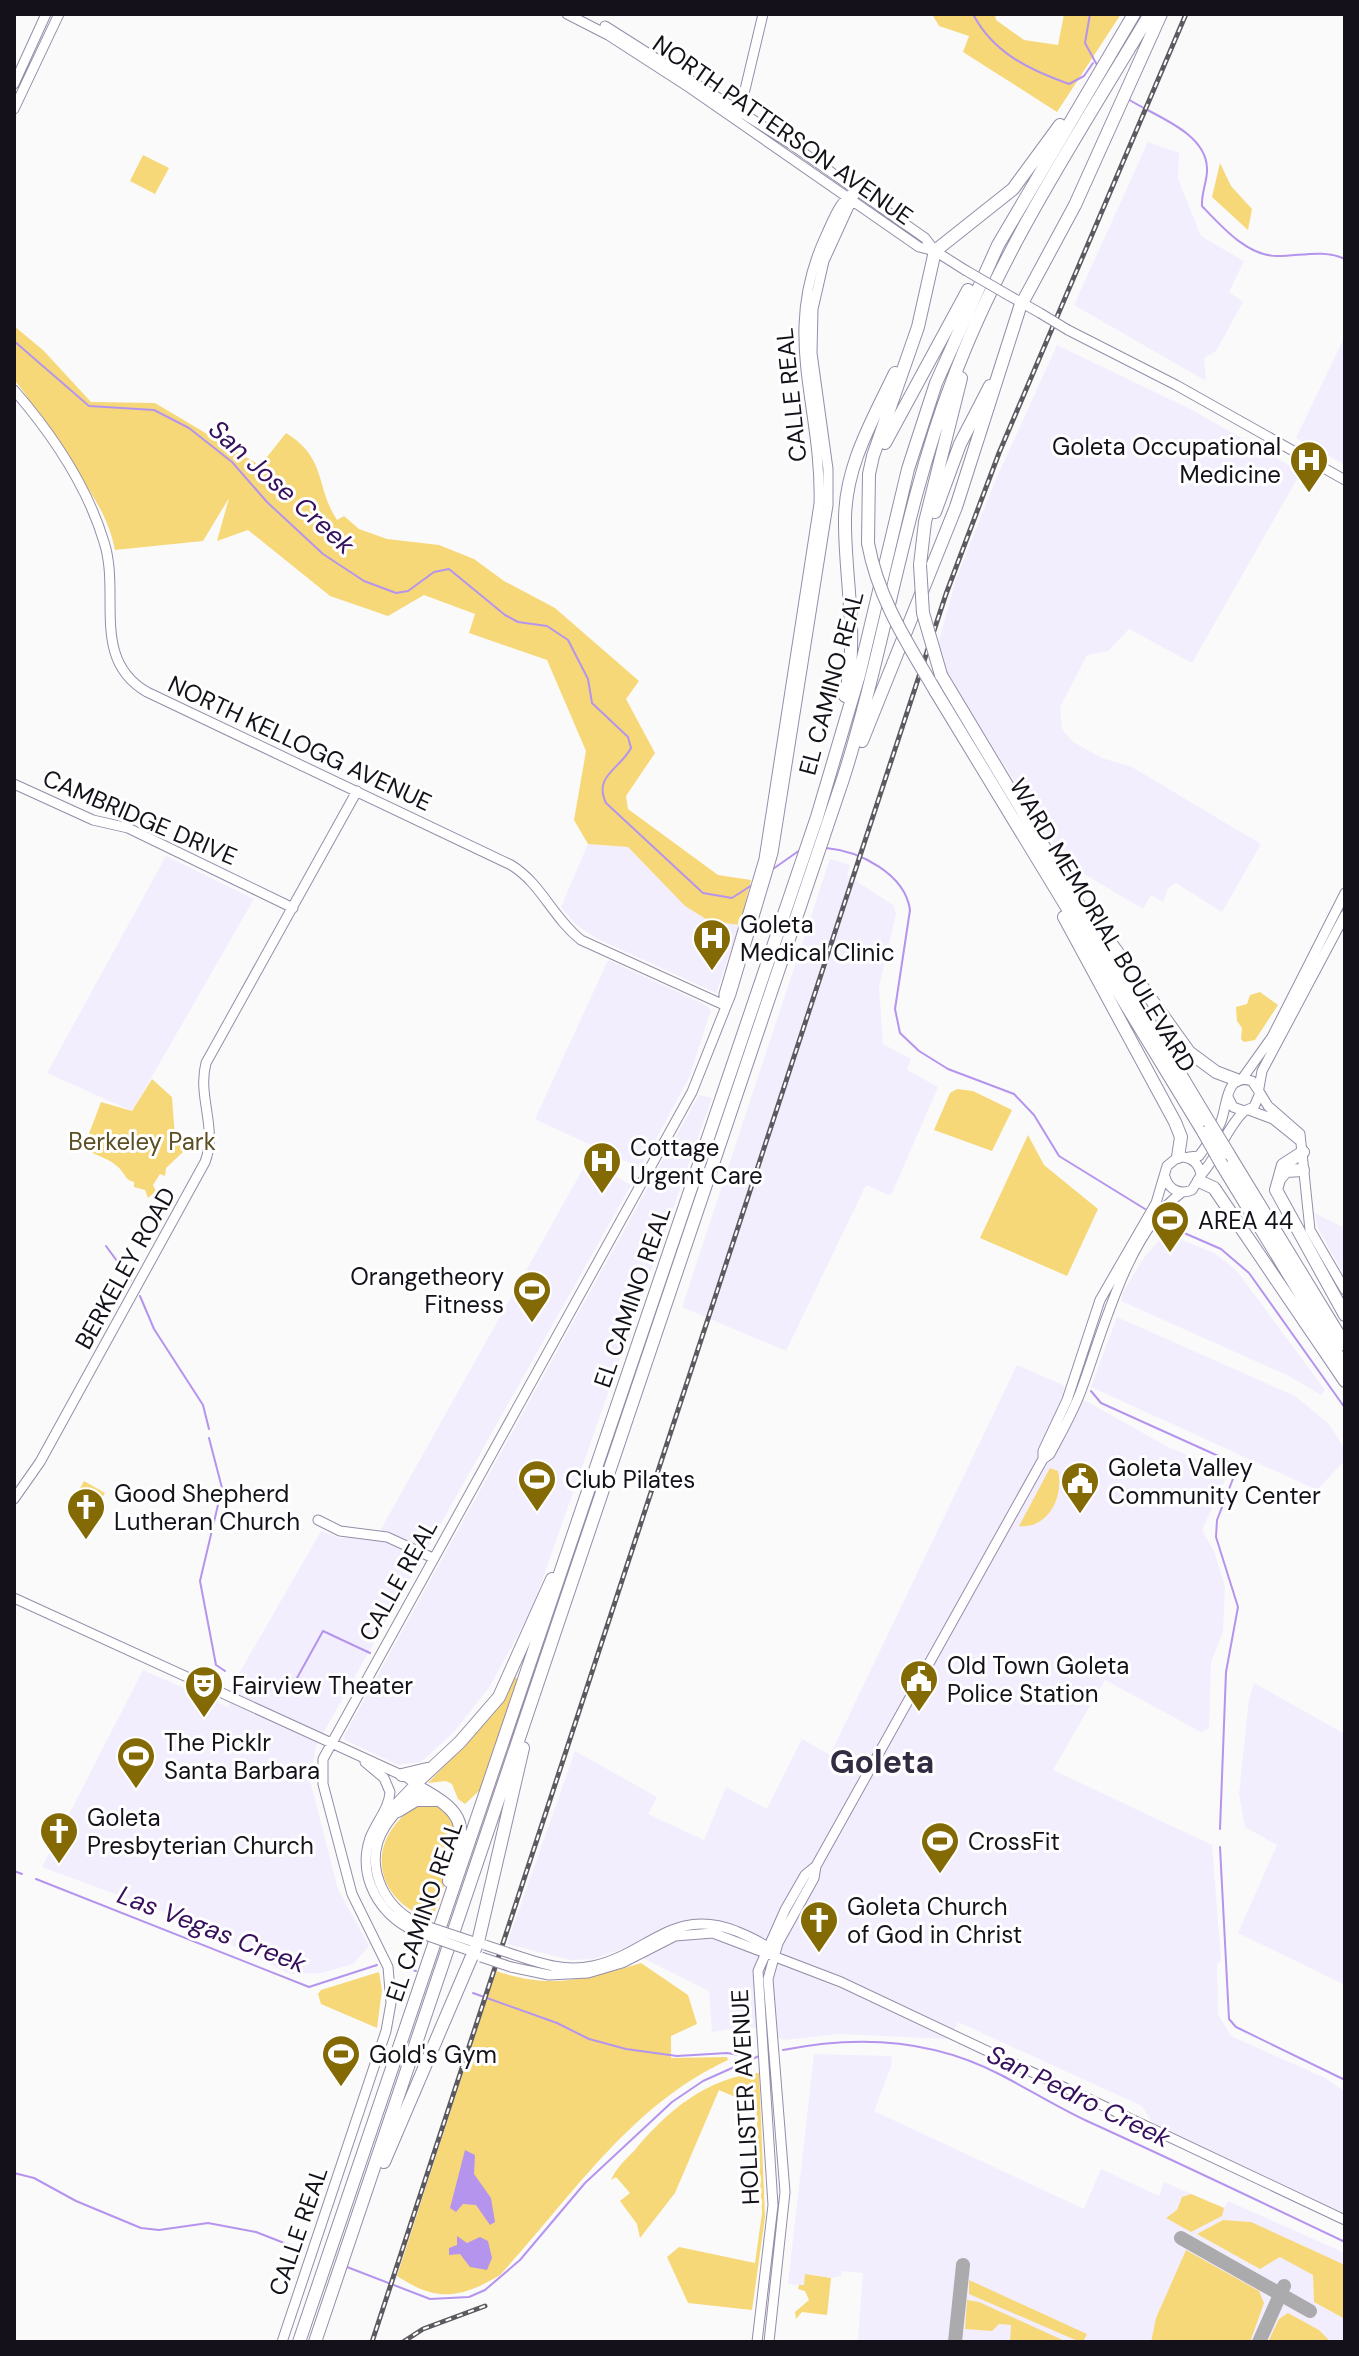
<svg xmlns="http://www.w3.org/2000/svg" width="1359" height="2356" font-family="'DM Sans',sans-serif">
	<rect width="100%" height="100%" fill="#fafafa"/>
	<path fill="#f3eefd" d="M1148,142L1179,153L1178,179L1201,236L1244,261L1229,292L1243,302L1216,351L1204,358L1206,381L1074,305Z
		M1345,336V465L1296,438Z
		M1057,345L1190,409L1301,472L1192,663L1129,629L1108,651L1087,655L1060,707L1062,729L1073,742L1102,758L1132,767L1261,844L1222,912L1176,883L1168,888L1163,902L1151,895L1143,909L1074,868L1071,871L948,676L937,648L956,579L994,484Z
		M588,844L628,847L685,906L709,921L740,925L716,993L596,938L575,924L561,907Z
		M166,856L254,899L132,1111L47,1073Z
		M830,859L850,865L847,875L893,905L896,914L879,987L883,1044L911,1059L907,1070L938,1087L892,1193L888,1195L866,1185L786,1351L682,1307Z
		M608,960L702,1003L711,1010L689,1078L640,1168L535,1119Z
		M699,1095L712,1098L532,1609L490,1686L455,1731L421,1762L398,1765L345,1740L344,1736Z
		M588,1160L631,1185L316,1746L310,1780L338,1889L369,1946L353,1964L321,1973L290,1974L169,1914L42,1867L143,1670L228,1707L236,1688L233,1684L321,1531L340,1538H376Z
		M1314,1213L1345,1228V1277L1319,1230Z
		M1166,1233L1216,1254L1237,1271L1325,1390L1321,1395L1289,1376L1121,1301L1124,1290L1145,1256Z
		M1117,1317L1295,1396L1329,1424L1345,1450V1460L1317,1490L1091,1387Z
		M1017,1365L1065,1386L1063,1393L1086,1401L1168,1447L1229,1472L1202,1530L1214,1551L1225,1586L1223,1632L1211,1662L1209,1728L1201,1732L1105,1680L1053,1770L1212,1845L1221,1960L1217,1964L1218,2014L1231,2036L1325,2078L1345,2092V2213L1153,2124L1142,2106L958,2022L949,2039L838,2034L785,2040L749,2026L712,2032L709,1991L643,1958L630,1946L594,1959L570,1960L507,1944L575,1751L657,1797L648,1814L704,1840L726,1787L767,1809L802,1739L830,1755Z
		M1254,1683L1345,1734V1985L1238,1933L1277,1845L1245,1827L1239,1794L1249,1699Z
		M814,2054L892,2056L891,2067L874,2111L1084,2209L1101,2169L1159,2196L1164,2182L1224,2208L1228,2201L1345,2253V2342H853L858,2339L863,2273L842,2271L841,2276L831,2278L806,2274L804,2286L788,2284Z"/>
	<path fill="#f7d879" d="M932,14H995L996,20L1024,40L1058,45L1064,14H1121L1057,112L963,52L969,36L939,26Z
		M143,155L169,168L155,194L130,181Z
		M1220,163L1231,186L1252,209L1248,230L1212,197Z
		M14,326L43,350L91,402L155,403L256,463L263,462L286,433C327,458 315,486 337,520L344,516L359,529L387,539L439,545L474,559L504,581L555,608L639,681L626,699L655,753L626,796L628,809L718,875L751,880L740,925L709,921L685,906L628,847L588,844L574,820L586,751L547,660L469,633L475,614L424,595L388,616L330,596L248,530L217,541L229,498L203,541L115,550C106,504 76,474 52,437C38,417 30,397 14,380Z
		M1260,992L1278,1005L1255,1040L1244,1042L1241,1039L1242,1028L1237,1021L1236,1007L1247,1004L1250,995Z
		M152,1079L172,1097L175,1138L184,1151L166,1168L165,1176L160,1174L153,1185L156,1191L148,1198L145,1190L134,1187V1182C125,1180 125,1173 117,1166C107,1157 92,1155 84,1147L101,1102L132,1111Z
		M957,1089L973,1091L1012,1110L992,1151L934,1130L950,1093Z
		M1028,1135L1044,1165L1098,1209L1067,1276L980,1238Z
		M1050,1468L1058,1471C1064,1497 1048,1529 1019,1526Z
		M84,1481L105,1493L93,1513L84,1507L79,1515L68,1509Z
		M514,1677L519,1679L480,1790L465,1804L458,1799L452,1784L446,1781L428,1783L480,1729Z
		M421,1803C483,1801 442,1889 432,1920C370,1899 364,1836 421,1803Z
		M641,1963L688,1995L697,2024L671,2036V2058L727,2057L728,2060C630,2105 571,2198 500,2275C460,2299 436,2302 397,2276L496,1971C552,1990 586,1979 641,1963Z
		M379,1972L382,1990L377,2028L321,2004L318,1994L321,1990Z
		M759,2073L765,2217L752,2310L688,2303L667,2257L679,2247L755,2263L762,2213L756,2106L719,2090L675,2193L640,2238L637,2224L620,2201L630,2193L616,2177L611,2180C616,2168 625,2160 634,2151C666,2112 707,2077 759,2073Z
		M1191,2194L1224,2208L1222,2216L1191,2232L1166,2218L1177,2210L1182,2197Z
		M1223,2220L1251,2222L1345,2265V2319L1314,2302L1313,2275L1280,2257L1260,2269L1197,2234Z
		M1186,2250L1259,2291L1264,2303L1250,2342H1151L1156,2318Z
		M805,2274L831,2278L827,2315L802,2312L796,2319L795,2312L809,2300L805,2291L798,2289L799,2285H804Z
		M969,2280L1087,2334L1084,2340L1088,2342H1080L969,2294Z
		M967,2300L979,2302L1067,2342H1010L1011,2325L999,2324L992,2331L965,2329Z
		M1288,2313L1319,2330L1331,2342H1268L1279,2319Z"/>
	<path fill="#b594ed" d="M465,2150L475,2155L474,2174L491,2198L495,2222L490,2225L476,2205L463,2204L456,2212L450,2208Z
		M457,2236L467,2243L480,2237L488,2241L492,2258L487,2270L470,2267L460,2254L449,2255V2248L457,2245Z"/>
	<g fill="none" stroke-linecap="round" stroke-linejoin="round">
		<path stroke="#b594ed" stroke-width="2" d="M973,14C993,53 1030,70 1069,84L1084,76L1093,63
			M1090,14L1085,43L1097,65
			M1128,99C1154,116 1206,132 1207,168C1208,180 1201,192 1202,206C1221,226 1248,257 1278,256C1301,256 1324,249 1345,259
			M14,341L89,406L154,410L189,428L232,462L267,502L323,554L364,581L396,593L408,591L434,572L449,569L505,615L518,622L547,626L568,640L588,679L592,703L628,737L631,748C620,769 593,776 606,803L703,893L732,898L752,885
			M826,848C860,851 905,874 910,910L895,1009L900,1033L919,1051L948,1069L1014,1094L1034,1115L1059,1156L1145,1209
			M773,869L800,850
			M1175,1229L1221,1249L1249,1273L1345,1408
			M106,1246L131,1280
			M140,1296L154,1329L203,1405L209,1429
			M1091,1391L1101,1403L1225,1459L1236,1471L1217,1520L1216,1537L1238,1607L1226,1672L1220,1829
			M209,1438L222,1488L200,1581L216,1665L225,1671
			M287,1696L323,1631L370,1653
			M1220,1847L1229,2019L1236,2027L1345,2080
			M14,1871L22,1874
			M36,1879L309,1987L377,1965
			M402,1966L416,1971
			M473,1993L557,2023L589,2039L626,2049L677,2056L727,2053L752,2057
			M783,2050C857,2035 933,2039 1001,2075C1030,2090 1057,2107 1087,2121C1173,2160 1259,2201 1345,2242
			M14,2173L34,2178L76,2201L141,2228L159,2230L208,2223L256,2232L302,2250
			M347,2267L430,2299L469,2297L485,2290L520,2260L585,2183L672,2102L703,2081L759,2056"/>
		<path stroke="#abaaad" stroke-width="14" d="M1181,2238L1310,2311
			M955,2342L963,2265
			M1259,2342L1284,2286"/>
		<g stroke="#968da8" stroke-width="11">
			<path id="secondary" d="M567,14L608,35L690,88L919,247L935,251L965,270
				M605,26L791,144L925,238L935,251
				M14,84L46,14
				M14,109L59,14
				M736,115L743,98L763,14
				M1008,295L1040,313
				M1068,330L1176,385L1345,480
				M14,390C52,434 87,485 104,542C121,594 90,659 147,692L511,865C541,883 553,918 581,940L724,1005
				M14,784L93,820L128,828L293,908
				M724,1005V994L764,859L819,504C822,405 779,335 826,235C834,218 839,201 856,191
				M1242,1079L1272,1037L1345,893
				M1259,1088L1262,1071L1345,915
				M1260,1093L1268,1106L1300,1134L1310,1230L1345,1290
				M1249,1110L1273,1119L1299,1140
				M1189,1157L1199,1156C1206,1146 1215,1135 1220,1124C1228,1107 1224,1072 1252,1081L1260,1093L1254,1107L1244,1111L1233,1107L1228,1097
				M1201,1175C1219,1155 1225,1130 1244,1111
				M1043,1459L1050,1454C1061,1433 1074,1411 1082,1388C1104,1328 1128,1232 1181,1193
				M14,1499L40,1462L205,1162C218,1128 197,1097 206,1063L357,791
				M318,1520L340,1531L387,1537L433,1558
				M14,1598L408,1778L418,1787C408,1801 394,1812 385,1827C363,1862 381,1905 417,1923
				M365,1762L384,1778L390,1792C389,1809 376,1822 370,1838C357,1877 379,1914 414,1931
				M386,1814L415,1784
				M515,1955C542,1964 565,1972 593,1966C648,1954 673,1906 736,1931C747,1936 759,1940 768,1948
				M511,1967L549,1975L588,1973L622,1963L675,1936L713,1933L841,1982L1345,2220
				M282,2342L386,2031L391,2003L388,1967L352,1894L323,1784V1759L692,1092L731,994L773,853L828,505V469L812,353L813,309L824,261L856,191
				M757,2342L773,2205L758,1971L785,1910L805,1875L816,1866L1043,1459V1451L1067,1400L1100,1300L1156,1203L1167,1166L1178,1157C1191,1156 1199,1163 1201,1175L1192,1190C1180,1195 1169,1190 1165,1177
				M769,2342L785,2192L768,1979L778,1943L814,1878L816,1866"/>
		</g>
		<g stroke="#968da8" stroke-width="14">
			<path id="highway" d="M885,443L968,290
				M935,512L960,444L990,386
				M868,543L869,474L873,456L918,327L935,251L1013,189L1060,125
				M920,565L925,522L961,378
				M941,675L1209,1122
				M936,692L1204,1133
				M845,696C859,640 845,580 845,523C844,468 872,421 895,373
				M862,741L956,507L1020,307L1075,205L1161,14
				M1064,917L1175,1122L1181,1137L1178,1157
				M1110,942L1189,1052L1216,1072L1237,1080
				M1303,1152L1283,1165L1276,1190L1345,1315
				M1228,1153L1345,1345
				M1222,1165L1345,1367
				M1280,1178L1286,1171L1303,1170
				M1199,1181L1214,1188L1345,1381
				M402,1775L427,1769
				M415,1784L460,1742L499,1697L552,1579
				M418,1787C471,1816 465,1826 449,1881
				M398,1811L416,1800H436
				M384,2162L478,1942L523,1748
				M299,2342L817,817L859,675L908,469L936,383L998,245L1134,14
				M315,2342L843,779C885,648 903,511 952,382C1000,252 1079,133 1150,14"/>
		</g>
		<use href="#secondary" stroke="#fff" stroke-width="9"/>
		<use href="#highway" stroke="#fff" stroke-width="12"/>
		<g stroke="#5c5a60" stroke-width="5">
			<path id="rail" d="M372,2342L946,594L999,453L1186,14
				M403,2342L423,2329L485,2306"/>
		</g>
		<use href="#rail" stroke="#fff" stroke-width="2" stroke-dasharray="6" stroke-linecap="butt"/>
		<g stroke="#968da8" stroke-width="11" stroke-linecap="butt">
			<path id="secondary-bridge" d="M965,270L1008,295
				M1040,313L1068,330
				M417,1923L471,1941
				M414,1931L468,1950
				M485,1945L515,1955
				M481,1957L511,1967"/>
		</g>
		<g stroke="#968da8" stroke-width="14" stroke-linecap="butt">
			<path id="highway-bridge" d="M868,543C878,599 908,644 936,692
				M920,565L923,613L941,675
				M1209,1122L1228,1153
				M1204,1133L1222,1165"/>
		</g>
		<use href="#secondary-bridge" stroke="#fff" stroke-width="9"/>
		<use href="#highway-bridge" stroke="#fff" stroke-width="12"/>
	</g>
	<defs>
		<g id="hospital-pin" transform="scale(2)"><path d="M0 17L-7.5 6A9.5 9.5 0 1 1 7.5 6Z" fill="#846a05" stroke="#fff"/><path d="M-5-5h3v3.5h4V-5h3V5h-3V1.5h-4V5h-3Z" fill="#fff"/></g>
		<g id="stadium-pin" transform="scale(2)"><path d="M0 17L-7.5 6A9.5 9.5 0 1 1 7.5 6Z" fill="#846a05" stroke="#fff"/><path d="M0-5a6.5 5 0 1 0 0 10a6.5 5 0 1 0 0-10ZM-3.5-1.8h7v3.6h-7Z" fill="#fff"/></g>
		<g id="civic-pin" transform="scale(2)"><path d="M0 17L-7.5 6A9.5 9.5 0 1 1 7.5 6Z" fill="#846a05" stroke="#fff"/><path d="M-.6-6.5H3V-4.5H.6V-3L4-1V1h2V6H-6V1h2V-1L-.6-3ZM-1.2 2.5V6h2.4V2.5Z" fill="#fff"/></g>
		<g id="church-pin" transform="scale(2)"><path d="M0 17L-7.5 6A9.5 9.5 0 1 1 7.5 6Z" fill="#846a05" stroke="#fff"/><path d="M-1.2-6h2.4v3.5h3.3v2.4h-3.3V6h-2.4V-.1h-3.3v-2.4h3.3Z" fill="#fff"/></g>
		<g id="theatre-pin" transform="scale(2)"><path d="M0 17L-7.5 6A9.5 9.5 0 1 1 7.5 6Z" fill="#846a05" stroke="#fff"/><path d="M-5-5.5Q0-4 5-5.5V0Q5 5 0 6Q-5 5-5 0ZM-3.3-2.5H-1v1.5H-3.3ZM1-2.5H3.3v1.5H1ZM-2.8 1Q0 5.5 2.8 1Z" fill="#fff"/></g>
	</defs>
	<g fill-rule="evenodd">
		<use href="#hospital-pin" x="1309" y="460"/>
		<use href="#hospital-pin" x="712" y="938"/>
		<use href="#hospital-pin" x="602" y="1161"/>
		<use href="#stadium-pin" x="1170" y="1220"/>
		<use href="#stadium-pin" x="532" y="1290"/>
		<use href="#stadium-pin" x="537" y="1479"/>
		<use href="#civic-pin" x="1080" y="1481"/>
		<use href="#church-pin" x="86" y="1507"/>
		<use href="#civic-pin" x="919" y="1679"/>
		<use href="#theatre-pin" x="204" y="1685"/>
		<use href="#stadium-pin" x="136" y="1756"/>
		<use href="#church-pin" x="59" y="1831"/>
		<use href="#stadium-pin" x="940" y="1841"/>
		<use href="#church-pin" x="819" y="1920"/>
		<use href="#stadium-pin" x="341" y="2054"/>
	</g>
	<g text-anchor="middle" dominant-baseline="central" stroke-width="6" stroke-linejoin="round" paint-order="stroke">
		<g font-size="24" fill="#14111a" stroke="#fff">
			<text transform="translate(783 130) rotate(35)">NORTH PATTERSON AVENUE</text>
			<text transform="translate(791 395) rotate(-96)">CALLE REAL</text>
			<text transform="translate(831 683) rotate(-75)">EL CAMINO REAL</text>
			<text transform="translate(300 743) rotate(25)">NORTH KELLOGG AVENUE</text>
			<text transform="translate(140 817) rotate(23)">CAMBRIDGE DRIVE</text>
			<text transform="translate(1103 925) rotate(59)">WARD MEMORIAL BOULEVARD</text>
			<text transform="translate(125 1268) rotate(-61)">BERKELEY ROAD</text>
			<text transform="translate(632 1297) rotate(-71)">EL CAMINO REAL</text>
			<text transform="translate(398 1580) rotate(-61)">CALLE REAL</text>
			<text transform="translate(424 1911) rotate(-71)">EL CAMINO REAL</text>
			<text transform="translate(745 2097) rotate(-93)">HOLLISTER AVENUE</text>
			<text transform="translate(298 2231) rotate(-71)">CALLE REAL</text>
		</g>
		<g font-size="24" fill="#14111a" stroke="#fff" text-anchor="start">
			<text x="1281" y="446" text-anchor="end">Goleta Occupational<tspan x="1281" dy="28">Medicine</tspan></text>
			<text x="740" y="924">Goleta<tspan x="740" dy="28">Medical Clinic</tspan></text>
			<text x="630" y="1147">Cottage<tspan x="630" dy="28">Urgent Care</tspan></text>
			<text x="1198" y="1220">AREA 44</text>
			<text x="504" y="1276" text-anchor="end">Orangetheory<tspan x="504" dy="28">Fitness</tspan></text>
			<text x="1108" y="1467">Goleta Valley<tspan x="1108" dy="28">Community Center</tspan></text>
			<text x="565" y="1479">Club Pilates</text>
			<text x="114" y="1493">Good Shepherd<tspan x="114" dy="28">Lutheran Church</tspan></text>
			<text x="947" y="1665">Old Town Goleta<tspan x="947" dy="28">Police Station</tspan></text>
			<text x="232" y="1685">Fairview Theater</text>
			<text x="164" y="1742">The Picklr<tspan x="164" dy="28">Santa Barbara</tspan></text>
			<text x="87" y="1817">Goleta<tspan x="87" dy="28">Presbyterian Church</tspan></text>
			<text x="968" y="1841">CrossFit</text>
			<text x="847" y="1906">Goleta Church<tspan x="847" dy="28">of God in Christ</tspan></text>
			<text x="369" y="2054">Gold's Gym</text>
		</g>
		<g font-size="24" fill="#5c4e23" stroke="#fff">
			<text x="142" y="1141">Berkeley Park</text>
		</g>
		<g font-size="26" font-style="italic" fill="#360f5d" stroke="#fff">
			<text transform="translate(282 487) rotate(42)">San Jose Creek</text>
			<text transform="translate(212 1929) rotate(21)">Las Vegas Creek</text>
			<text transform="translate(1079 2096) rotate(26)">San Pedro Creek</text>
		</g>
		<g font-size="32" font-weight="bold" fill="#332b41" stroke="#fff">
			<text x="882" y="1762">Goleta</text>
		</g>
	</g>
	<rect width="1359" height="2356" fill="none" stroke="#14111a" stroke-width="32"/>
</svg>
